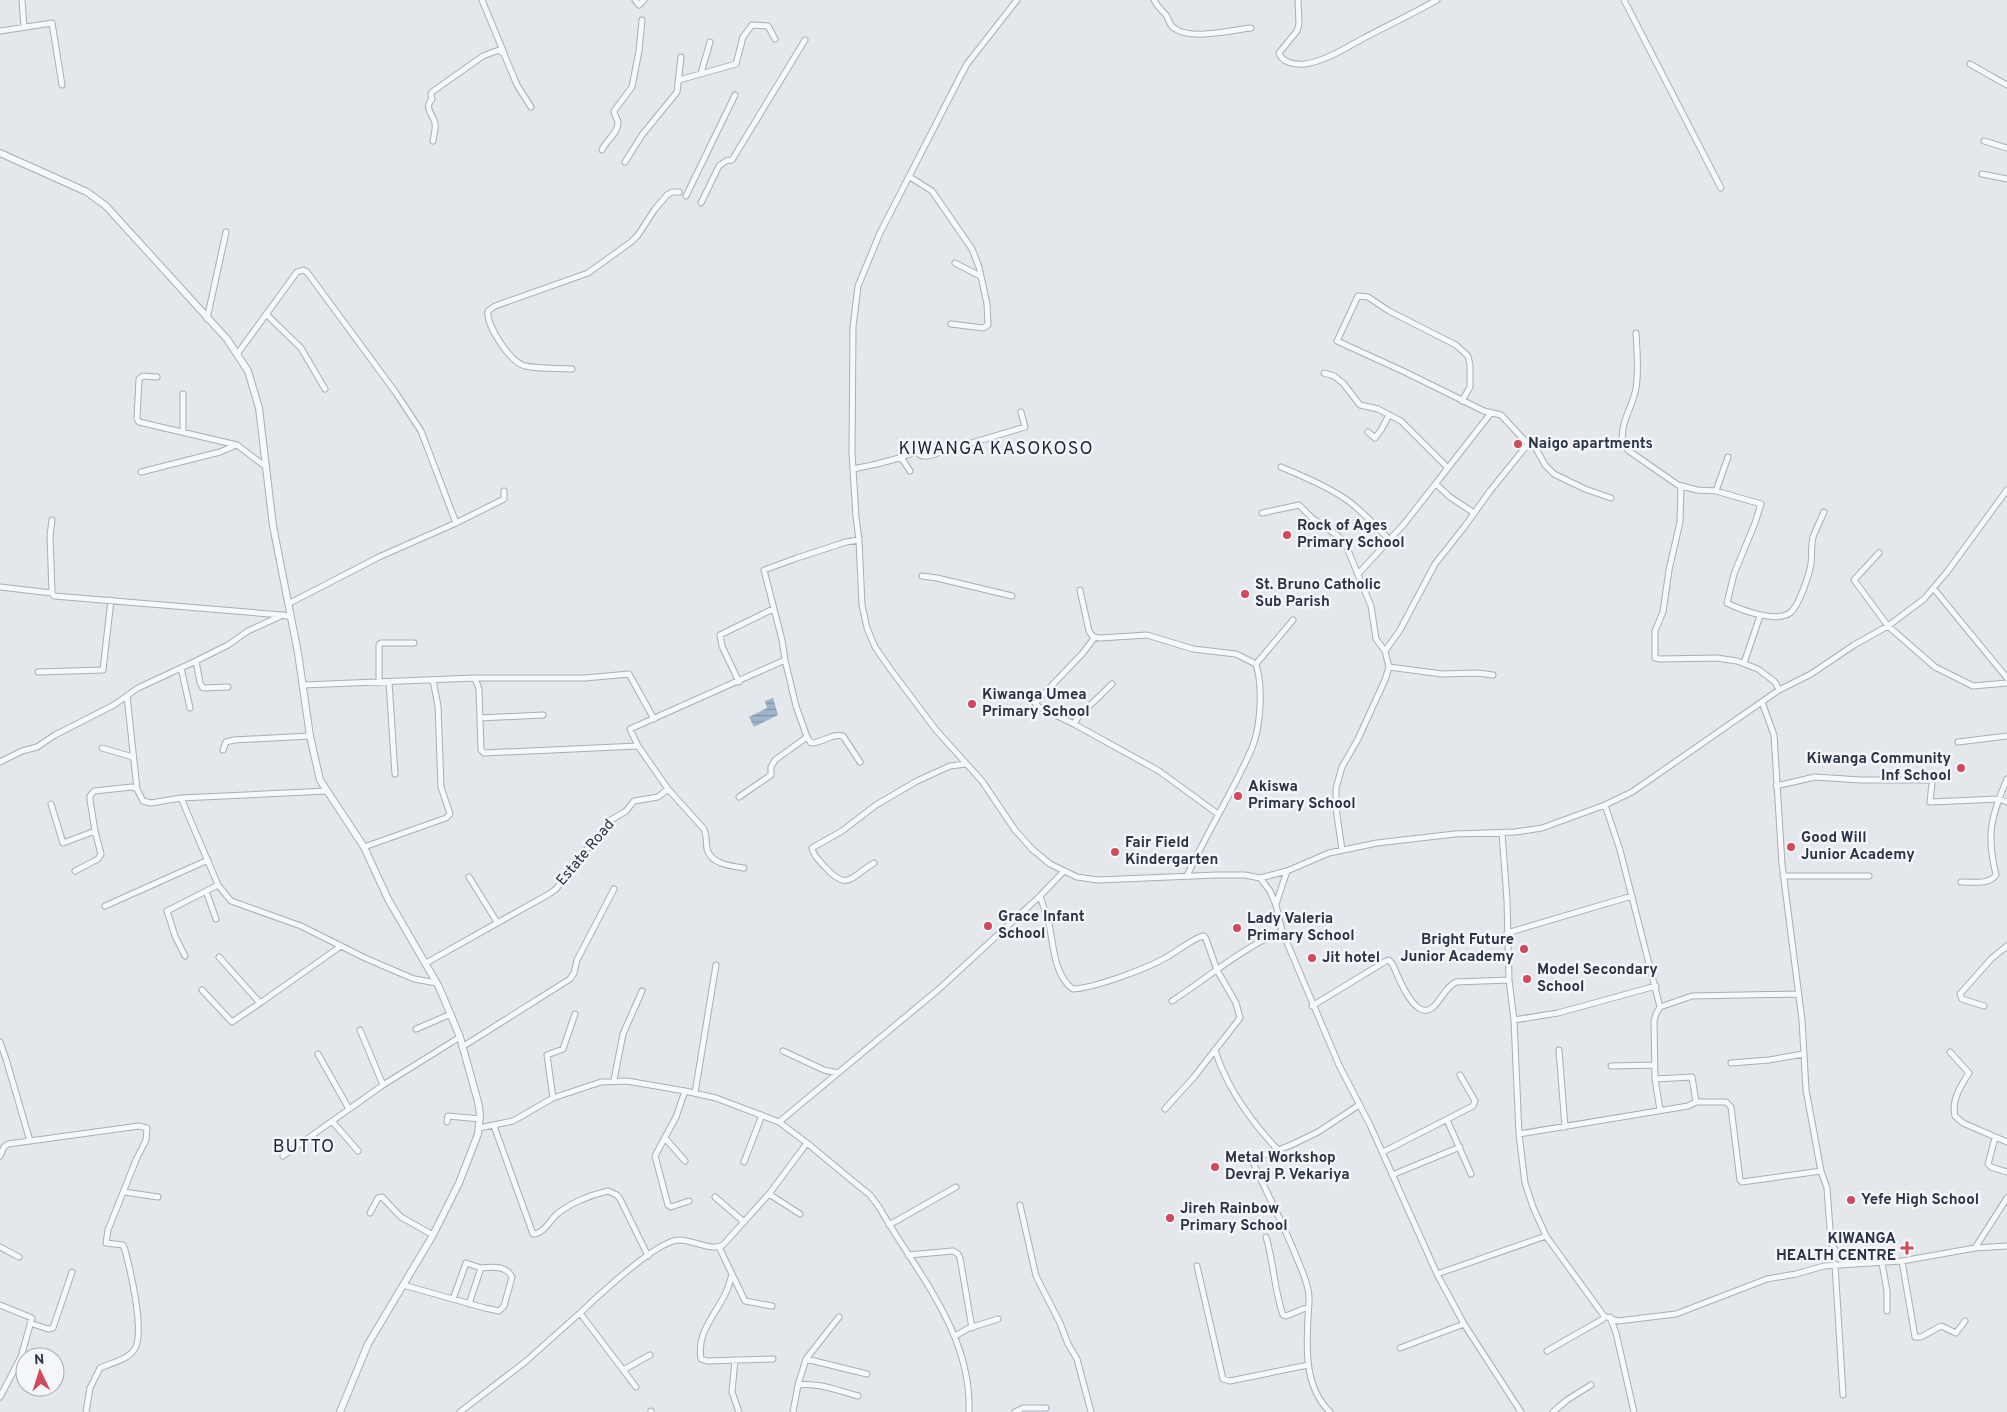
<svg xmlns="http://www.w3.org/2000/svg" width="2007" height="1412" font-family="Overpass,sans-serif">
	<defs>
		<pattern id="water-rules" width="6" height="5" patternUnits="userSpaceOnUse" patternTransform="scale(1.25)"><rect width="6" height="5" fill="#9fb4cc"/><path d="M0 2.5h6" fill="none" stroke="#8293a7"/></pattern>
	</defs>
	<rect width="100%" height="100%" fill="#e4e7ec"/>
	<path fill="url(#water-rules)" d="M773,698L778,715L754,727L749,717L767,708L765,701Z"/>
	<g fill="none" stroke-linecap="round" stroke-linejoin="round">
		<g stroke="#a9aeb7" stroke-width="7">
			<path id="minor" d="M22,0L24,27
				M482,0L504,53
				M635,0L639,5L644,0
				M1017,0L967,64L959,79L880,233L858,286L853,327L852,453L856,517L859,540L862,605L867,628L875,647L891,670L936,730L982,781L1015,830L1032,849L1050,864L1077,877L1098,880L1217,875H1245L1260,878L1270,891L1276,905L1282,931L1339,1065L1370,1125L1437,1274L1464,1324L1521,1412
				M1154,0C1157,6 1161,10 1166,15C1169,19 1169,25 1174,28C1191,41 1231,30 1251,28
				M1298,0L1299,24L1297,31L1279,53C1282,63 1296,65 1305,64C1325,61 1344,49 1362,39C1387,26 1412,14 1437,0
				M1624,0L1721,188
				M0,31L52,23L62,85
				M1970,64L2007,85
				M701,73L710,42
				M679,80L736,64L743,37L752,25L768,26L775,39
				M433,141C434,135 436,128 435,123C432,113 424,108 432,99L431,95L432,92L483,56L499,50L504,54L517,85L531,107
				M1984,141L2007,148
				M602,150C605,142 619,132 618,122C617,118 614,115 614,111L632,87L639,51L642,20
				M625,162L642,135L677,92L681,57
				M1982,174L2007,179
				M910,177L932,191L972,249L979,267L987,304L988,325L983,328L951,324
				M686,196L735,95
				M701,203L719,166L726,161L732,160L805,40
				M955,263L980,276
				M266,314L301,348L325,389
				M207,319L226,232
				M1636,333C1637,351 1639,370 1636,388C1633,407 1619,423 1623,444L1629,451L1678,485L1697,490L1716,491L1761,504L1755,523L1734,574L1727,603C1741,610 1775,623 1790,613C1799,606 1809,575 1811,564C1812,555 1811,546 1813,537C1816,529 1820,521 1824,512
				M238,353L297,272L303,270L307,272L396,393L421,431L456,523
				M572,369C557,368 540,369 525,366C511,363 486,326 488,311L495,306L588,273L631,242L638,235L655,209L667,195L672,192H679
				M1324,373L1334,376L1343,383L1360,405L1378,409L1401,421L1448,468
				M157,377L143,376L139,379L137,419L139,422L237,445L266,467
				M1462,401L1470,387V365L1468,356L1456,345L1389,311L1368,297L1358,296L1337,341L1405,372L1484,411L1501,415L1528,444L1535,447L1545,465L1554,474L1585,489L1611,498
				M183,432V394
				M1368,432L1375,438L1381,430L1389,415
				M899,458L916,452L922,456H928L1025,427L1021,412
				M1281,467C1302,476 1325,485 1344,498C1361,509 1375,526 1390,540
				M853,469L877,464L899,458L903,460L910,471
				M141,472L220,452L236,445
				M1436,484L1450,497L1474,513
				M1681,486L1680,522L1669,570L1663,612L1655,631V658L1660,659L1717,658L1737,661L1758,669L1771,679L1775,682L1779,690
				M1716,491L1728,457
				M1262,513L1299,505L1312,518L1338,536L1345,543L1371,606L1376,639L1385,651
				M52,520L50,536L52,593L54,596L282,615
				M1879,553L1854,580L1888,626L1935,667L1973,686L2007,683
				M1358,574L1404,524L1491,413
				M922,576L937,578L1012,596
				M0,587L52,593
				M1934,589L2007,678
				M1080,590L1089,631L1093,637L1100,638L1147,635L1193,649L1236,654L1256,664C1263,686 1261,726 1252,748C1233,792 1207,832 1187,876
				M288,604L379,557L456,523L504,499V491
				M196,661L200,683L203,688L228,687
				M1744,663L1760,616
				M1256,664L1293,620
				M1389,667L1442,674L1477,673L1493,675
				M181,668L190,708
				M38,672L103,670L111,600
				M475,678L479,689L481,750L484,753L638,746L630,729L785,660L782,640L764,570L797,558L846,542L859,540
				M389,682L395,774
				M739,682L722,646L720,635L773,609
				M379,683V645L381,643H414
				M1112,684L1079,716L1074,724L1159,771L1218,814
				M303,685L475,678H585L629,674L654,719
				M127,696L137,789
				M1762,702L1774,735L1782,864L1802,1020L1806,1090L1821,1171L1827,1188L1831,1243L1837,1253L1850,1263
				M480,718L543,715
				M1074,724L1039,707L1035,703L1082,654L1095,637
				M807,737L811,743C823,743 831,733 843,736L860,762
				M1958,742L2007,736
				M638,746L668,789L704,829C707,836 706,842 707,849C711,864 730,866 744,868
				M102,748L133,757
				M223,750L226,742L234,740L310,736
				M0,762L22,751L37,747L55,735L114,705L138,688L196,661L228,645L248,631L283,615L291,617
				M1776,786L1815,777L1860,780H1931L1932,783L1930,802L1999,799L2007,802
				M739,797L771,775V767L775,760L807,737L796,706L785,660
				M181,798L218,885L231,901L301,926L365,958L414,979L437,983
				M51,804L63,843L95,831
				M1605,805L1620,850L1660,1007L1692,996L1798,994
				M1502,833L1507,900L1509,980L1514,1020L1519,1134L1525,1183L1533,1207L1546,1236
				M364,847L446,818L450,814L441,787L438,706L433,680
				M1342,850L1336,808V788L1342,767L1358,739L1385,680L1389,667L1385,651L1400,630L1435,564L1465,526L1490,491L1528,444
				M874,863C850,877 848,892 825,867C820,861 813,856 812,848L842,831L876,805L917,781L950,766L966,764
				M75,871L98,859L101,854L95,831L90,800V796L94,791L132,787L137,789L143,801L151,803L181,798L327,791
				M1783,876H1869
				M469,877L497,922
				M1260,878L1287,871L1329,853L1377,843L1455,834L1515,832L1542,828L1605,805L1632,792L1779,690L1811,674L1854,645L1888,626L1924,599L1947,572L2007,490
				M1961,882C1973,882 1989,885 1996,875C1986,834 1991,817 2007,779
				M206,891L216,919
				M1040,896C1043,905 1046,914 1049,923C1053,943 1054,976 1073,989C1095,988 1148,968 1167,957C1179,950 1188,942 1200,937L1204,936L1206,939L1217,970L1236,1003L1240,1018L1194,1077L1165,1109
				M1276,904L1287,871
				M105,906L208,860
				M1507,933L1632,896
				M185,956L175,936L167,911L218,885
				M219,957L260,1003L341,946
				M426,963L549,894L556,889L593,841L611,820L626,811L634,801L658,797L668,789
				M202,990L232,1022L260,1003
				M1172,1001C1209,977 1242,948 1282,931
				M1312,1006L1386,961L1389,960L1393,965C1398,977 1415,1021 1432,1008C1442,1000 1444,988 1456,982L1509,980
				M1984,1006L1962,999L1960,994L1992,958L2007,946
				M1514,1020L1558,1013L1656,986
				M416,1029L451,1014
				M360,1030L383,1085
				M0,1042L6,1059L30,1141
				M462,1047L570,979L574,973L577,960L614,889
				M1215,1050C1226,1086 1251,1121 1277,1149
				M1559,1050L1565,1127
				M783,1051L824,1070L838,1073
				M1950,1052L1969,1073C1961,1085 1951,1101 1955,1116L1963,1123L2007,1142
				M318,1054L349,1109
				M1731,1063L1769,1060L1803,1054
				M1611,1066L1655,1065
				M1655,1079L1692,1077L1696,1102
				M614,1080L623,1034L642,991
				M685,1091L676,1117L655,1156L668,1205L671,1207L689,1201
				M695,1093L716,965
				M553,1098L547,1055L563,1049L575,1014
				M1660,1110L1655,1079L1654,1021L1656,1014L1660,1007
				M1447,1120L1471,1174
				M332,1121L358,1151
				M447,1122L448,1116L480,1119
				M779,1122L939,989L1040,896L1063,872
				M494,1126L533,1234C542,1234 548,1224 554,1217C567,1204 590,1195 608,1191L617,1195L620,1199L648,1256
				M479,1128L513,1121L553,1098L601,1082L627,1081L685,1091L716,1098L779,1122L807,1143L860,1187L870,1195L879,1207C916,1272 972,1333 969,1412
				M1519,1134L1688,1106L1696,1102H1726L1731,1107L1740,1180L1742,1182L1821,1171
				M665,1138L685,1161
				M1995,1138L1988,1164L1991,1167L2007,1172
				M1383,1152L1473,1106L1475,1101L1460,1075
				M0,1156L4,1147L8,1144L139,1126L147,1128L146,1140L136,1160L108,1230L106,1243L123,1245L125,1250C130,1269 146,1335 134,1350C127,1360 111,1363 100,1368L90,1388L86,1412
				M283,1156L383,1085L460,1037
				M744,1162L762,1115
				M1392,1175L1460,1147
				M124,1192L158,1197
				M769,1194L800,1214
				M715,1197L744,1222
				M1020,1205L1036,1276L1060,1323L1068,1344L1077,1359L1091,1412
				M370,1213L378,1198L382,1197L401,1217L433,1235
				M889,1225L956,1187
				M1266,1237C1274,1263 1274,1290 1283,1315L1286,1316L1308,1307
				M0,1247L19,1257
				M719,1247L745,1301L772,1306
				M1975,1248L2007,1198
				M908,1255L953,1251L958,1254L960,1258L972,1328
				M1902,1261L1915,1337H1921L1941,1326L1956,1333L1965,1321
				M1882,1263L1887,1291V1311
				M1835,1264L1843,1395
				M1197,1266L1223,1379L1230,1381L1308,1365
				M1437,1274L1546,1236L1604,1316L1618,1321L1676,1314L1767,1279L1796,1274L1824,1266L1902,1261L1975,1248L2007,1246
				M732,1275C730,1280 729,1285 727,1290C717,1314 696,1331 701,1359L707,1361L773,1359
				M403,1285L485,1308L499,1311L504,1306L512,1277C506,1265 492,1267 481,1268
				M453,1299L466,1263L481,1268L469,1304
				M0,1305L32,1318L21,1357L0,1397
				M1610,1317L1616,1333L1634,1412
				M30,1323L48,1329L53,1328L72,1272
				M955,1336L969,1328L998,1319
				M1400,1348L1464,1324
				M1547,1351L1603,1319L1604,1316
				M806,1359L867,1374
				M735,1360L732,1392L739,1412
				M623,1370L650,1355
				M798,1385C818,1382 839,1391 858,1396
				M636,1387L580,1313C598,1296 655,1242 678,1240C692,1239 710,1252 723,1245L769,1194L807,1143
				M651,1411V1412
				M460,1412L525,1362L580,1313
				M793,1412L798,1385L806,1359L839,1317
				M1015,1412L1023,1408H1046
				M1330,1412C1301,1384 1307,1338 1309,1302C1310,1285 1300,1267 1294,1251C1281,1220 1266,1191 1252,1160L1291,1145L1318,1132L1359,1105
				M1553,1412L1567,1400L1591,1385"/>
		</g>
		<g stroke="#a9aeb7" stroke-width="8">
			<path id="tertiary" d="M0,153L87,192L106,206L227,339L248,371L259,408L273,526L298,653L310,736L320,780L364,847L388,899L439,987L460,1037L478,1102L480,1114L478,1134L459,1183L433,1235L368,1344L340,1412"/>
		</g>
		<use href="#minor" stroke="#f7f8fa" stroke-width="5"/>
		<use href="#tertiary" stroke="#f7f8fa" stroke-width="6"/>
	</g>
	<g fill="#d1495b" stroke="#f4f6f9" stroke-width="2">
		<circle cx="1518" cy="444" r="5"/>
		<circle cx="1287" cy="535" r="5"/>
		<circle cx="1245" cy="594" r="5"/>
		<circle cx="972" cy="704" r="5"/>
		<circle cx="1961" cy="768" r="5"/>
		<circle cx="1238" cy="796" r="5"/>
		<circle cx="1791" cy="847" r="5"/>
		<circle cx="1115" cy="852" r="5"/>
		<circle cx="988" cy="926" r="5"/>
		<circle cx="1237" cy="928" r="5"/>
		<circle cx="1524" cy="949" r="5"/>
		<circle cx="1312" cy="958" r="5"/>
		<circle cx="1527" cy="979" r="5"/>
		<circle cx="1215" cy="1167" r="5"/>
		<circle cx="1851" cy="1200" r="5"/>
		<circle cx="1170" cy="1218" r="5"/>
		<path d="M1904.5 1240.5h5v5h5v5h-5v5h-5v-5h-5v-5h5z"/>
	</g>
	<g text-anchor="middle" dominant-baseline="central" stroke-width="5" stroke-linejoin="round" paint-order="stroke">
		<g font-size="15" font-weight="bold" fill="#2b3445" stroke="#f4f6f9" text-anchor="start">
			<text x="1528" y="444">Naigo apartments</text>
			<text x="1297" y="526">Rock of Ages<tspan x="1297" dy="17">Primary School</tspan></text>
			<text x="1255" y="585">St. Bruno Catholic<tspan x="1255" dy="17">Sub Parish</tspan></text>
			<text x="982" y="695">Kiwanga Umea<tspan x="982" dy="17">Primary School</tspan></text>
			<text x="1951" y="759" text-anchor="end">Kiwanga Community<tspan x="1951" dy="17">Inf School</tspan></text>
			<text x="1248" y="787">Akiswa<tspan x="1248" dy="17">Primary School</tspan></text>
			<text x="1801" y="838">Good Will<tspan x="1801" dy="17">Junior Academy</tspan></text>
			<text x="1125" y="843">Fair Field<tspan x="1125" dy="17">Kindergarten</tspan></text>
			<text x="998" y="917">Grace Infant<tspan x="998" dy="17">School</tspan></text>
			<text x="1247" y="919">Lady Valeria<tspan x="1247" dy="17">Primary School</tspan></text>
			<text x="1514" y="940" text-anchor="end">Bright Future<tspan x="1514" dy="17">Junior Academy</tspan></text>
			<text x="1322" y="958">Jit hotel</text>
			<text x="1537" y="970">Model Secondary<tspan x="1537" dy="17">School</tspan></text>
			<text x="1225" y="1158">Metal Workshop<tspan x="1225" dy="17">Devraj P. Vekariya</tspan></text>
			<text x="1861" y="1200">Yefe High School</text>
			<text x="1180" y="1209">Jireh Rainbow<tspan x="1180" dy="17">Primary School</tspan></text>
			<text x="1896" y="1239" text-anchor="end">KIWANGA<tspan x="1896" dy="17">HEALTH CENTRE</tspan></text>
		</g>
		<g font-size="15" fill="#2b3445" stroke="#f4f6f9">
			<text transform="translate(586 853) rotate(-50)">Estate Road</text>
		</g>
		<g font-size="18" letter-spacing="1" fill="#1d2536" stroke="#f4f6f9">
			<text x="996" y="449">KIWANGA KASOKOSO</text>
			<text x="304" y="1147">BUTTO</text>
		</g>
	</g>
	<g transform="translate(40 1372) rotate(356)"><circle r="24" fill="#f4f6f9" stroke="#a4a8b1"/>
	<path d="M0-4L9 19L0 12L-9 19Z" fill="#d1495b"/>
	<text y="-8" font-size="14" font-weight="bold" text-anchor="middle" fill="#2b3445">N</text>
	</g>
</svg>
